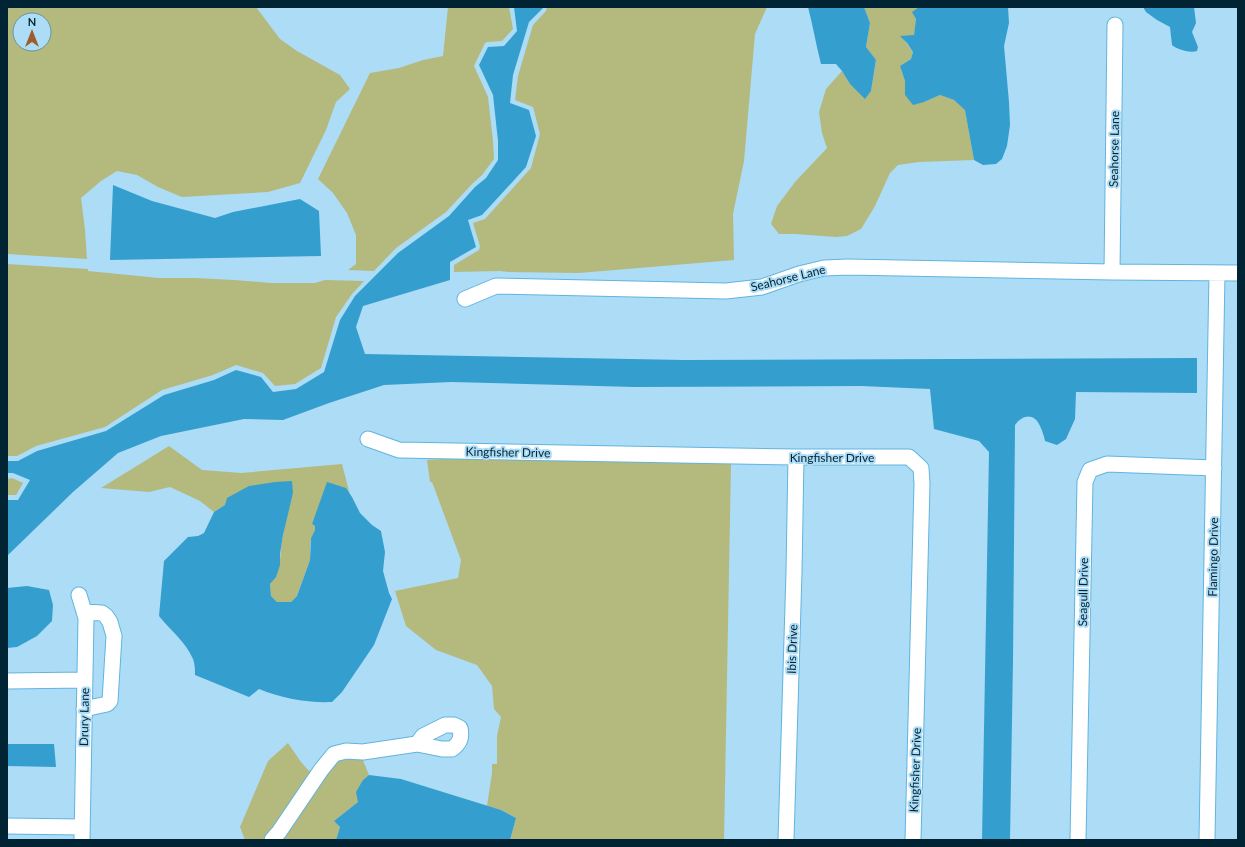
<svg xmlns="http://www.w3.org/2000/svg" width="1245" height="847" font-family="Lato,sans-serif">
	<rect width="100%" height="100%" fill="#addcf6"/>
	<path fill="#b4b97e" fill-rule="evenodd" d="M7,7H256L280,39L297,51L340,75L350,89L336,102L326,130L300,183L268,192L182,197L158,187L137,175L117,171L101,181L81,198L85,230L87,259L7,254ZM20,20H44V44H20Z
		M448,7H509L513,29L502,41L487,42L485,43L474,66L488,97L493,141L494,159L482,175L472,184L446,212L396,248L374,271L348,270L356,264V235L347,213L333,193L318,179L370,73L399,68L423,60L443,56Z
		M547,7H767L755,34L744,161L733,214L734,260L579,273L508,272L500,271L454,272V265L479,250L480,246L473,223L485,219L531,168L540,134L533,107L515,100L518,76L533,25L546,11Z
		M864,7H919L913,12L916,19L914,36H901L913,52L911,59L900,66L905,81V95L924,102L940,95L954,100L965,109L974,160L919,162L898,165L890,173L875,206L861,229L847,236L836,237L795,234H779L771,224L777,206L795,182L827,148L822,133L819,112L826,89L842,71L850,84L865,98L871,91L876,61L866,47L870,23Z
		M7,264L88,269V271L159,278H195L234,280L271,283H315L325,280L364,281L352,294L336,317L321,368L295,384L275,386L263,373L236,365L213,375L162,390L105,427L36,446L17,456H7Z
		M169,446L202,470L241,473L342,464L350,495L346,488L320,505L312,524L315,526V530L311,538L310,547V560L297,596L291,602H277L271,596L270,584C283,567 279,556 283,536C285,522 289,508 293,493L275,482L225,505L214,512L200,501L170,487L149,492L101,488Z
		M474,457L731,464L724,840H510L516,818L501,810L487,806L492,773V764H497V736L501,717L494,709L492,686L477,665L436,650L406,626L395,591L458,578L461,560L432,482H430L427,460Z
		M12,478L23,483L16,495H7V479Z
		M288,743L301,762L309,771L325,761L362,758L369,775L363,780L358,802L334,821L340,827L336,840H245L240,827L268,761Z"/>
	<path fill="#349ece" d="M514,7L543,8L529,22L513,75L510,103L529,110L536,136L526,167L482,215L468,220L476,247L450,262V280L363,306L356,327L365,354L684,360L1197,358V393L1076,392L1075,419L1066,439L1057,445L1045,441C1044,436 1042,430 1040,426C1034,412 1022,415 1015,425L1013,660L1010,840H982L989,452L979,441L934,429L930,389L861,386L634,387L451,382L384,385L329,403L283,420L244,419L161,436L118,453L73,492L7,556V500H18L30,480L13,473H7V461H18L37,451L106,431L164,395L214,380L236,370L261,377L273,392L296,389L324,372L340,320L355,296L398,253L449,216L475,187L486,178L498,160V141L493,95L479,65L488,47L504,46L517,31Z
		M808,7H864L870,23L866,47L876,60L871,91L865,99L850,84L842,71L836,64H821C816,45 813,26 808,7Z
		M919,7H1008L1009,23L1004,46L1009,102L1010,125L1007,146L1002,159L996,164L983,165L974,160L965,110L954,100L940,95L924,102L913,105L905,95V81L900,66L911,59L913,52L907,43L900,36L914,35L916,19L912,12Z
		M1143,7H1194L1196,23L1192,32L1198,47L1197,51C1190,53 1178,50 1172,45L1170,27L1157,20L1146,12Z
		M113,185L152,201L215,218L233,212L300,199L319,211L321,256L110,260Z
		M292,481L293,493L283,535L280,554V565L276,577L270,584L271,596L277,602H291L297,596L310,560L311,538L315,530V526L312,524L327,482L346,488L352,497L360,513L372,525L381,531L385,552L383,571L389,593L392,599L374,645L342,692L332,702C307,703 281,698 259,689L249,697L195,675C195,670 195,664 193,659C186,642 171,631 159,616L164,561L188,537L198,536L204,533L214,512L225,505L227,498L249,486L275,482Z
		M27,586L49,590L53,605L52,621L37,636L17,647L7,648V588Z
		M7,744H54L56,767L7,766Z
		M369,775L401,779L501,810L516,818L510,840H336L340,827L334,821L358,802L356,792L363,780Z"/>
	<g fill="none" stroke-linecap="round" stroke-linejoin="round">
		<g stroke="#61b4de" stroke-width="17">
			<path id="minor" d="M1112,272L1115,25
				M465,299L496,286L726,291L762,287L799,274L824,268L848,267L1112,272L1238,273
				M368,439L399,450L796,457H909L921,468L922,484L913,840
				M79,595L86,618L82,840
				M84,612L102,613L106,616L110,622L114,636L110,701L107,704L84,709
				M7,681L85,680
				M7,826L82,827
				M272,840L279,832L321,770L334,754L346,751L363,752L417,744L442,749H452C460,743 462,738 460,728L454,725H445L423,736L417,744
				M786,840L794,572L796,457
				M1078,840L1085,482L1090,470L1107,464L1214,468
				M1207,840L1217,273"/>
		</g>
		<use href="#minor" stroke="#fff" stroke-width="15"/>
	</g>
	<g text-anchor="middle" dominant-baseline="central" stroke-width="4" stroke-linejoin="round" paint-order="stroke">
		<g font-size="12" fill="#002434" stroke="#addcf6">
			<text transform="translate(1114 149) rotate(-89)">Seahorse Lane</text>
			<text transform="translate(788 278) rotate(-14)">Seahorse Lane</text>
			<text transform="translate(508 452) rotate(1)">Kingfisher Drive</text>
			<text x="832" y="457">Kingfisher Drive</text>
			<text transform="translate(1213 557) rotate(-89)">Flamingo Drive</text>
			<text transform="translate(1083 592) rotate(-89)">Seagull Drive</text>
			<text transform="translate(792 649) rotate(-88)">Ibis Drive</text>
			<text transform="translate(84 717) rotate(-89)">Drury Lane</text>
			<text transform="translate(915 770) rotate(-88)">Kingfisher Drive</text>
		</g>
	</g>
	<rect width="1245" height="847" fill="none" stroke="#002434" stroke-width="16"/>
	<g transform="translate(32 32)"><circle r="19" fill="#addcf6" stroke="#6892a8"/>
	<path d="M0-3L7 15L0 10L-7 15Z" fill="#9f5b2c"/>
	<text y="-6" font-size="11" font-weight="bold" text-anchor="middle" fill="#002434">N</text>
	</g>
</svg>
